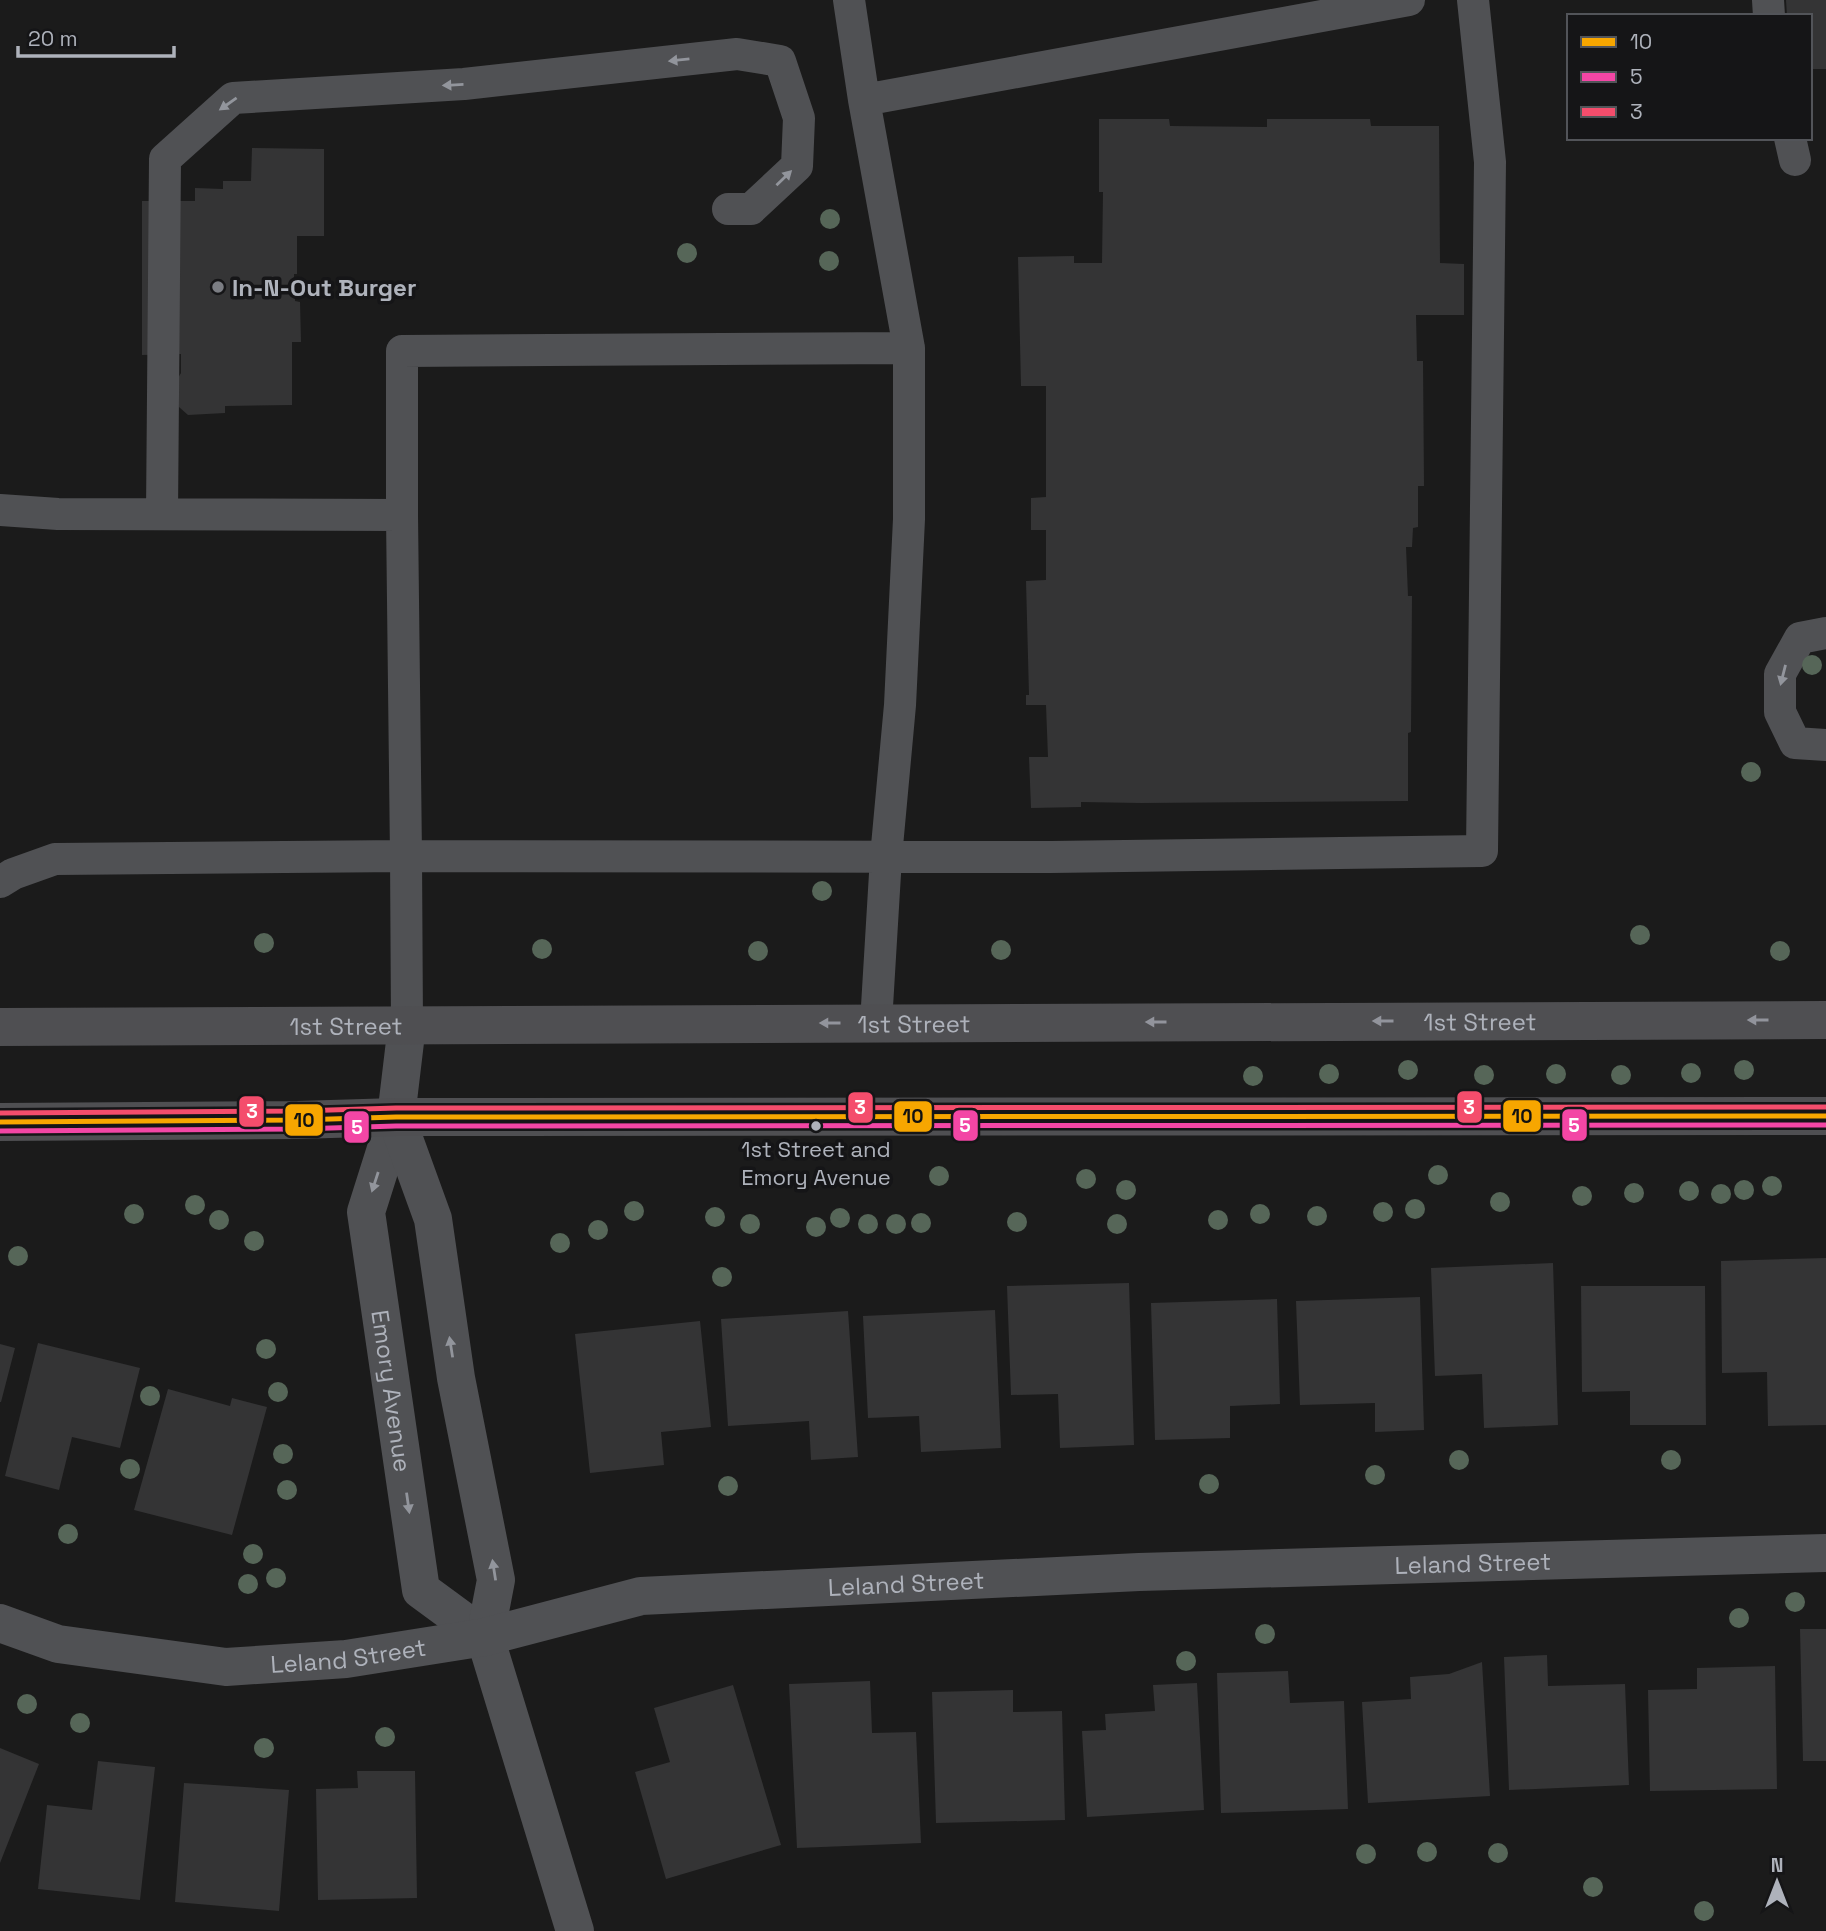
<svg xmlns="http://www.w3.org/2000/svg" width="1826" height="1931" font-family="'Space Grotesk',sans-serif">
	<rect width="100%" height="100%" fill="#1b1b1b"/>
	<path fill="#343435" d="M1786,0H1826V69H1810V16H1787Z
		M1099,119H1169L1170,126L1267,127V119H1370L1371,126H1439L1440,263L1464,264V315H1416L1417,361H1423L1424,486H1418V527L1413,528L1412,547H1406L1408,596H1412L1411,732L1408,733V801L1141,803L1081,802V807L1031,808L1029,757H1048L1046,705H1026V695H1029L1026,581L1046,580V530H1031V498L1046,497V386H1021L1018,257L1074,256V263H1102L1103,192H1099Z
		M252,148L324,149V236H297V274H294L295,301L300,302L301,342H292V405L225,406V413L188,415L179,407L178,378L181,373V354L142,355V201H195V188L223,189V181H251Z
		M1826,1258V1425L1768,1426L1767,1372L1722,1373L1721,1261Z
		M1553,1263L1558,1425L1484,1428L1482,1374L1435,1376L1431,1268Z
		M1129,1283L1134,1445L1060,1448L1058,1394L1011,1395L1007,1286Z
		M1581,1286H1705L1706,1425H1630V1391L1582,1392Z
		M1420,1297L1424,1430L1375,1432V1403L1300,1405L1296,1301Z
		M1277,1299L1280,1404L1230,1406V1438L1155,1440L1151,1303Z
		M995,1310L1001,1448L921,1452L919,1416L868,1418L863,1316Z
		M848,1311L858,1457L811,1460L809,1421L728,1426L721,1319Z
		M700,1321L711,1427L661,1432L664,1465L590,1473L575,1334Z
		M38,1343L140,1368L120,1448L72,1437L59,1490L5,1476Z
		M0,1344L15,1348L1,1402H0Z
		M168,1389L230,1406L232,1398L267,1407L232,1535L134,1510Z
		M1800,1629H1826V1761H1803Z
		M1547,1655L1548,1686L1625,1684L1629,1785L1509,1790L1504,1657Z
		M1482,1662L1490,1796L1368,1803L1362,1702L1411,1699L1410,1677L1449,1674Z
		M1775,1666L1777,1789L1650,1791L1648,1690L1697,1689V1668Z
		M1288,1671L1290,1703L1344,1701L1348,1809L1221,1813L1217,1673Z
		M870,1681L872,1733L916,1732L921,1843L797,1848L789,1684Z
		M1197,1683L1204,1810L1087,1817L1082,1731L1106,1730L1105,1714L1155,1711L1153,1685Z
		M733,1685L781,1845L666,1879L635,1772L670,1762L654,1708Z
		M1013,1690V1712L1062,1711L1065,1820L936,1823L932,1692Z
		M0,1748L39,1764L0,1863Z
		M98,1761L155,1767L140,1900L38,1889L47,1805L92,1810Z
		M357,1771H415L417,1898L318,1900L316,1789L358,1788Z
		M184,1783L289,1790L279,1911L175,1902Z"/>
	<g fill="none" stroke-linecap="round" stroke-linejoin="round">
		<path stroke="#505154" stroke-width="32" d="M849,0L864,100L909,348V519L900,705L886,857L876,1023
			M1768,0L1769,16
			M864,100L1409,0
			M1790,138L1795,160
			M0,510L58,514L402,515L406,856L55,859L13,874L0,882
			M162,514L165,159L233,98L464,84L737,54L780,61L799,118L797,166L751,209H728
			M402,515V351L909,348
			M1826,633L1800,638L1780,674V712L1795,743L1826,745
			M407,1025L406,856L1051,857L1482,851L1490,162L1473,0"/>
		<g stroke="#505154" stroke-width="38">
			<path id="s1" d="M407,1025L396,1117L366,1212L421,1590L485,1637"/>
			<path d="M396,1117L433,1219L456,1378L496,1580L485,1637L575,1931"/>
			<path id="s2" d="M0,1623L58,1644L226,1667L346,1659L485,1637L641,1596L1139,1572L1826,1553"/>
		</g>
		<g stroke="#4f4f52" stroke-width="38">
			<path id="s3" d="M0,1027L1826,1020"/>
			<path d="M0,1122L298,1120L396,1117L1826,1116"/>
		</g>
		<g stroke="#151517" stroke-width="10">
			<path id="bus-1" d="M0,1122L298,1120L396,1117L1826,1116"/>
		</g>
		<g stroke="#151517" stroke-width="10">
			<path id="bus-2" d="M0,1131L298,1129L396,1126L1826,1125"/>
		</g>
		<g stroke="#151517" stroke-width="10">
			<path id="bus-3" d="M0,1113L298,1111L396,1108L1826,1107"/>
		</g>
		<use href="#bus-1" stroke="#f7a600" stroke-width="5"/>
		<use href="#bus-2" stroke="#f346a5" stroke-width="5"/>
		<use href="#bus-3" stroke="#f44d6c" stroke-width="5"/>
	</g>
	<g fill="#566658">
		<circle cx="830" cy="219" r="10"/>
		<circle cx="687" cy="253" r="10"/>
		<circle cx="829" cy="261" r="10"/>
		<circle cx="1812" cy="665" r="10"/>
		<circle cx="1751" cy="772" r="10"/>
		<circle cx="822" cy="891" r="10"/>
		<circle cx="1640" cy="935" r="10"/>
		<circle cx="264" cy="943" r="10"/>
		<circle cx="542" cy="949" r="10"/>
		<circle cx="1001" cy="950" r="10"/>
		<circle cx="758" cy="951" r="10"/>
		<circle cx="1780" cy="951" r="10"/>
		<circle cx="1408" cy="1070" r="10"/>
		<circle cx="1744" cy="1070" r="10"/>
		<circle cx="1691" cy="1073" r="10"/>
		<circle cx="1329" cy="1074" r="10"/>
		<circle cx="1556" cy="1074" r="10"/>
		<circle cx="1484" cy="1075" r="10"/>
		<circle cx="1621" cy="1075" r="10"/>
		<circle cx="1253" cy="1076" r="10"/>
		<circle cx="1438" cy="1175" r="10"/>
		<circle cx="939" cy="1176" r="10"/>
		<circle cx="1086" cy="1179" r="10"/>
		<circle cx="1772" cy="1186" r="10"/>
		<circle cx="1126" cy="1190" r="10"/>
		<circle cx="1744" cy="1190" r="10"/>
		<circle cx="1689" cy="1191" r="10"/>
		<circle cx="1634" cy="1193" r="10"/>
		<circle cx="1721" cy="1194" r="10"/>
		<circle cx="1582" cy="1196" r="10"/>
		<circle cx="1500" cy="1202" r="10"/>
		<circle cx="195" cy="1205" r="10"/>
		<circle cx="1415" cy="1209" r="10"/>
		<circle cx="634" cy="1211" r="10"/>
		<circle cx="1383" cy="1212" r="10"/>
		<circle cx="134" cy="1214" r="10"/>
		<circle cx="1260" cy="1214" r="10"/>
		<circle cx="1317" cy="1216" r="10"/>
		<circle cx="715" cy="1217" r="10"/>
		<circle cx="840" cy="1218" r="10"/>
		<circle cx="219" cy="1220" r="10"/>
		<circle cx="1218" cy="1220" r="10"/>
		<circle cx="1017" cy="1222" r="10"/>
		<circle cx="921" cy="1223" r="10"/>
		<circle cx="750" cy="1224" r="10"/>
		<circle cx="868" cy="1224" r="10"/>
		<circle cx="896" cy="1224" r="10"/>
		<circle cx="1117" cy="1224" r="10"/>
		<circle cx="816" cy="1227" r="10"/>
		<circle cx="598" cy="1230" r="10"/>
		<circle cx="254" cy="1241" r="10"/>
		<circle cx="560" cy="1243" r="10"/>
		<circle cx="18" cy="1256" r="10"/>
		<circle cx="722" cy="1277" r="10"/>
		<circle cx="266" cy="1349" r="10"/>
		<circle cx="278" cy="1392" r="10"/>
		<circle cx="150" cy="1396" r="10"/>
		<circle cx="283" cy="1454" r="10"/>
		<circle cx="1459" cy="1460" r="10"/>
		<circle cx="1671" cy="1460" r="10"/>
		<circle cx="130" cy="1469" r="10"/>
		<circle cx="1375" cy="1475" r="10"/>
		<circle cx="1209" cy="1484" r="10"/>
		<circle cx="728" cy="1486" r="10"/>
		<circle cx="287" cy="1490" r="10"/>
		<circle cx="68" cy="1534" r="10"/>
		<circle cx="253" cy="1554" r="10"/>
		<circle cx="276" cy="1578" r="10"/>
		<circle cx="248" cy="1584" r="10"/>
		<circle cx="1795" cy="1602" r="10"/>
		<circle cx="1739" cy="1618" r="10"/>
		<circle cx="1265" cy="1634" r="10"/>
		<circle cx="1186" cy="1661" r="10"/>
		<circle cx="27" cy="1704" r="10"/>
		<circle cx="80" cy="1723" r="10"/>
		<circle cx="385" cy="1737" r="10"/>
		<circle cx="264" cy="1748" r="10"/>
		<circle cx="1427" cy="1852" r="10"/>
		<circle cx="1498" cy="1853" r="10"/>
		<circle cx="1366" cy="1854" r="10"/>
		<circle cx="1593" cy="1887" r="10"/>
		<circle cx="1704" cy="1911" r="10"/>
	</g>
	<defs><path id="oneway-solid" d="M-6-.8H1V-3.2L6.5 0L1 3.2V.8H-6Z" transform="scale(1.75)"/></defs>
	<g fill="#92959c">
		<use href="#oneway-solid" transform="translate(679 60) rotate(174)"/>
		<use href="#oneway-solid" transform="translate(453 85) rotate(177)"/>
		<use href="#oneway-solid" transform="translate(228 104) rotate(145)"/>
		<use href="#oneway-solid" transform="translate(784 178) rotate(-44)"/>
		<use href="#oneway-solid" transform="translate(1783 675) rotate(104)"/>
		<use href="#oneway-solid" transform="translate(375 1182) rotate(108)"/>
		<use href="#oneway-solid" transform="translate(451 1347) rotate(-99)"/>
		<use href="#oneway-solid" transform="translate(408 1503) rotate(82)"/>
		<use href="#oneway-solid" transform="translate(494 1570) rotate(-99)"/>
	</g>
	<g fill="#92949c">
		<use href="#oneway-solid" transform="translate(1758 1020) rotate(180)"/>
		<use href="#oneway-solid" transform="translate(1383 1021) rotate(180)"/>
		<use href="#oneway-solid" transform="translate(1156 1022) rotate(180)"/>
		<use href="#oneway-solid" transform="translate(830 1023) rotate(180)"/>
	</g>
	<circle fill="#7b7d83" stroke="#151517" stroke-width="2.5" cx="218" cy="287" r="7"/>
	<circle fill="#aeb2bb" stroke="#151517" stroke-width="2.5" cx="816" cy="1126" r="6"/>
	<g text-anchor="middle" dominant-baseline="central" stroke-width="7" stroke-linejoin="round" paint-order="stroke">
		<g font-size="22" fill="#aeb2bb" stroke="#151517">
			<text x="816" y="1149">1st Street and<tspan x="816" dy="28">Emory Avenue</tspan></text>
		</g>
		<g font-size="24" font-weight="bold" fill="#aeb2bb" stroke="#151517" text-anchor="start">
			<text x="232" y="287">In-N-Out Burger</text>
		</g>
		<g font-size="24" fill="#aeb2bb" stroke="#151517">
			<text stroke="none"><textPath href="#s3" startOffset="1480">1st Street</textPath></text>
			<text stroke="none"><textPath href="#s3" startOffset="914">1st Street</textPath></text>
			<text stroke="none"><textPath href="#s3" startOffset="346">1st Street</textPath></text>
			<text stroke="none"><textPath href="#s1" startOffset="373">Emory Avenue</textPath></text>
			<text stroke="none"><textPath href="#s2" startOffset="1486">Leland Street</textPath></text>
			<text stroke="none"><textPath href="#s2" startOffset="919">Leland Street</textPath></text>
			<text stroke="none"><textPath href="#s2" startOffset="354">Leland Street</textPath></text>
		</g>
	</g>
	<g stroke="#151517" stroke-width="2.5">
		<rect x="1456" y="1090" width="27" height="34" rx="7" fill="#f44d6c"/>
		<rect x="847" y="1091" width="27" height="33" rx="7" fill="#f44d6c"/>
		<rect x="238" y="1095" width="27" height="33" rx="7" fill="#f44d6c"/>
		<rect x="1502" y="1099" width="40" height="34" rx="7" fill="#f7a600"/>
		<rect x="893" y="1100" width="40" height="33" rx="7" fill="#f7a600"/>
		<rect x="284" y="1103" width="40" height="34" rx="7" fill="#f7a600"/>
		<rect x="1561" y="1108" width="27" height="34" rx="7" fill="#f346a5"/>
		<rect x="952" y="1109" width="27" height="33" rx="7" fill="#f346a5"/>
		<rect x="343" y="1110" width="27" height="34" rx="7" fill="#f346a5"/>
	</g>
	<g font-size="19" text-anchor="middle" font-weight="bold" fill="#fff">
		<text x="1469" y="1114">3</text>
		<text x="860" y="1114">3</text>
		<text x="252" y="1118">3</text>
		<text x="1574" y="1132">5</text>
		<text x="965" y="1132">5</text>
		<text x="357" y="1134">5</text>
	</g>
	<g font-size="19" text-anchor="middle" font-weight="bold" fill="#111">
		<text x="1522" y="1123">10</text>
		<text x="913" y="1123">10</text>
		<text x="304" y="1127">10</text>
	</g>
	<rect x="1567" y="14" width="245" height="126" fill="#151517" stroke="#525459" stroke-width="2"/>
	<rect x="1581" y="37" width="35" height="10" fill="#f7a600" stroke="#525459" stroke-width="2"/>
	<text x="1630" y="49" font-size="21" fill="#aeb2bb">10</text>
	<rect x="1581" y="72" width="35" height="10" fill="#f346a5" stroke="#525459" stroke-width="2"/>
	<text x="1630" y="84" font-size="21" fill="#aeb2bb">5</text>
	<rect x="1581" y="107" width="35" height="10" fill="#f44d6c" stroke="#525459" stroke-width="2"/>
	<text x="1630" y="119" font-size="21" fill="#aeb2bb">3</text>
	<g transform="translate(1777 1882)" stroke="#151517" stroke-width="5" paint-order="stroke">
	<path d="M0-5L12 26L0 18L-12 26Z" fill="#aeb2bb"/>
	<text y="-10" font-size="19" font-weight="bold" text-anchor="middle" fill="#aeb2bb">N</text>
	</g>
	<path d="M18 46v10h156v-10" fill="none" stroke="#aeb2bb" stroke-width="3.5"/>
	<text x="28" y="46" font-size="21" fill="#aeb2bb" stroke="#151517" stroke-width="5" paint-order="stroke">20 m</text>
</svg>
